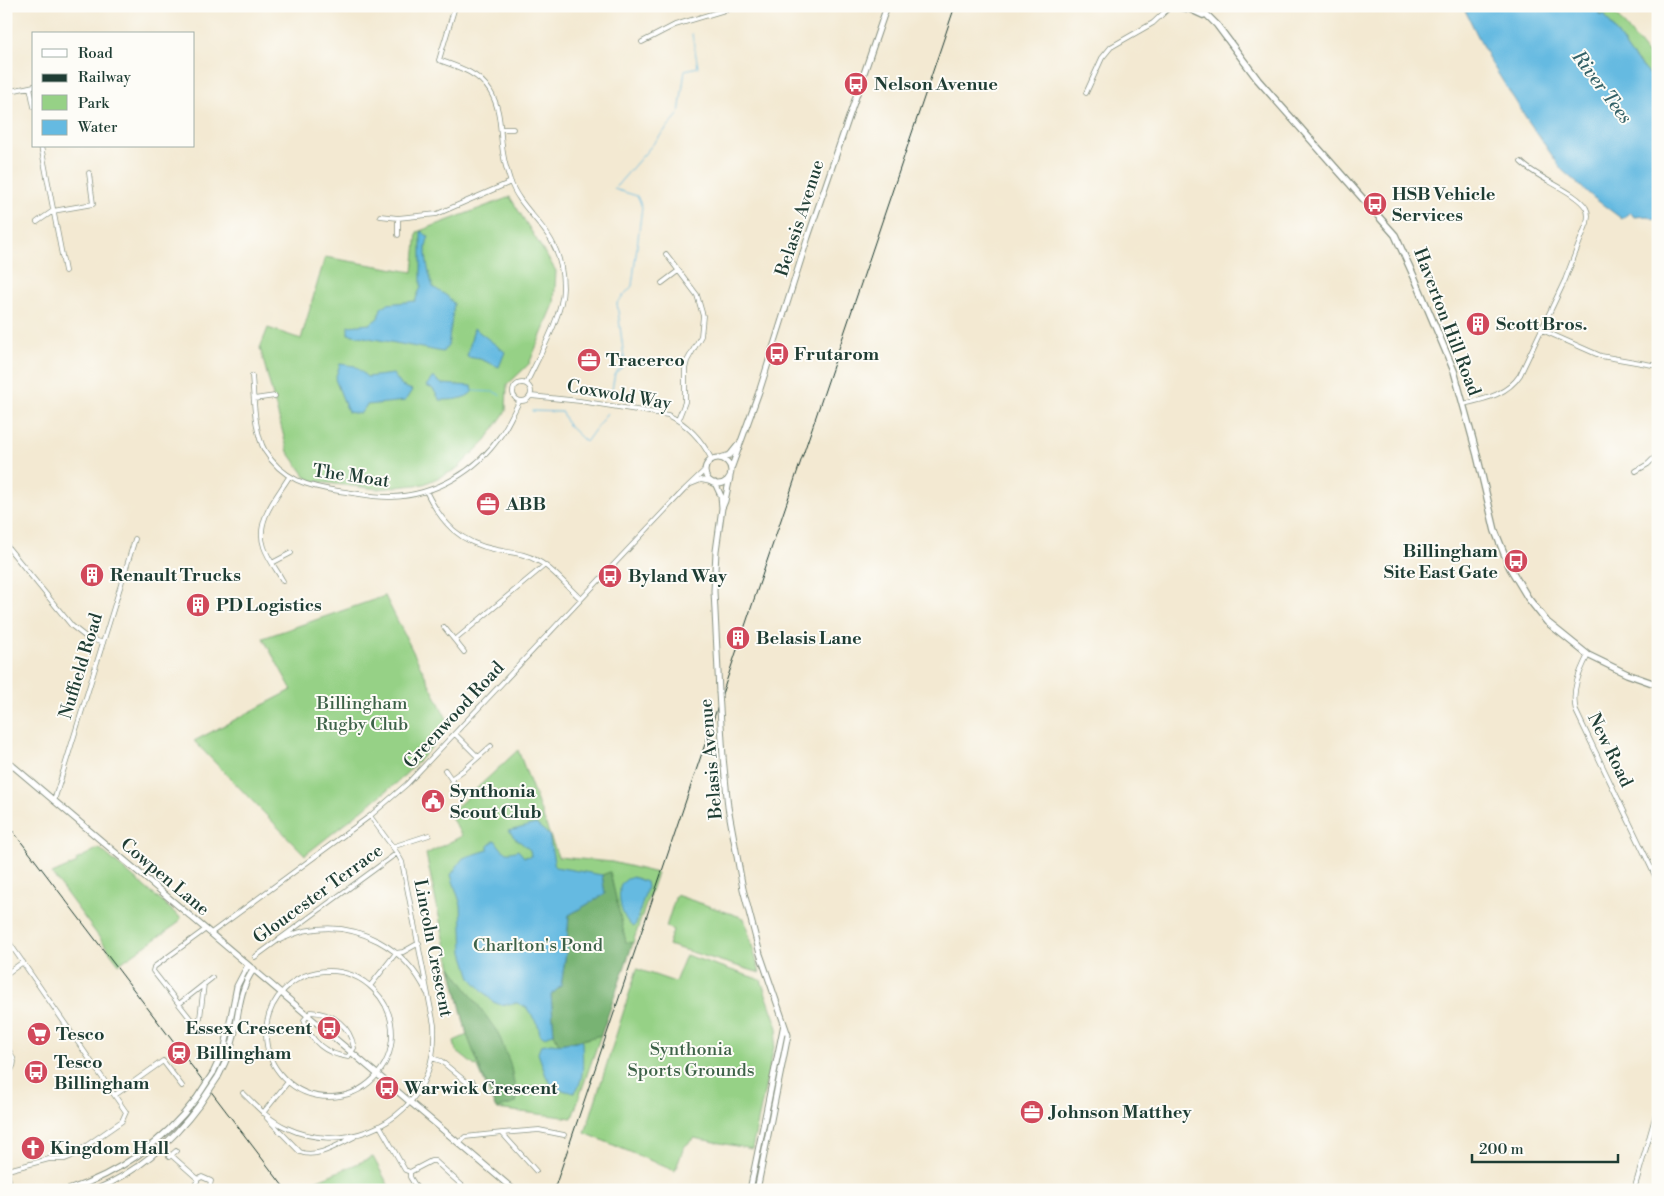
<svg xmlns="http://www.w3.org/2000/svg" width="1664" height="1196" font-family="'Libre Bodoni',serif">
	<rect width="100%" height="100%" fill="#fdfcf7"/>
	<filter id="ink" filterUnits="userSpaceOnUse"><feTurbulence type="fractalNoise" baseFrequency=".02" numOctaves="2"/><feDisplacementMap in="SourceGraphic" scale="10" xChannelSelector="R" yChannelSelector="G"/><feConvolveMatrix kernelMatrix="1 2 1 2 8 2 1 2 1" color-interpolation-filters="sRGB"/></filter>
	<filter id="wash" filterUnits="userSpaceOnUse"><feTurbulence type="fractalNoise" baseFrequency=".0096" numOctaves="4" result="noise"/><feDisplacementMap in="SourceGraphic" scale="20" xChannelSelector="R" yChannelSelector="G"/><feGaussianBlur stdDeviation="1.12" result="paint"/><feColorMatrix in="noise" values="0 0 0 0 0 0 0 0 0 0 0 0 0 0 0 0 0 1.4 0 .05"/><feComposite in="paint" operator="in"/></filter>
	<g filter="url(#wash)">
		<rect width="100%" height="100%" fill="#f3e9d2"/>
		<path fill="#96d186" stroke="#5a875d" d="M1598,6H1609L1658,67V95L1643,67L1630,53L1604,15L1601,16L1598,12L1601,10Z
			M510,197L556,271L554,304L529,364L507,385L506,411L486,440L457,469L424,484L378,489L309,481L288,452L260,348L268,328L301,339L325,257L413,272L417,232Z
			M385,596L451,727L399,781L305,855L194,741L292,690L263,638Z
			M518,750L558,857L612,862L657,873L572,1118L496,1109L477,1065L475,1066L456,1051L454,1041L467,1035L440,921L426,854L462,836L449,814Z
			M99,848L181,918L177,924L119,964L52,874L77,863L76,860Z
			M676,895L744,918L760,973L668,945L673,930L666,927Z
			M686,955L761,980L778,1028L752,1149L694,1138L684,1147L675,1171L585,1133L637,969L675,982Z
			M373,1157L391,1190H300L299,1188Z"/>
		<path fill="#78b373" stroke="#4c7854" d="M610,872L626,942L633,943L601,1035L582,1040L559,1044L554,1034L551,995L561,986L566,953L569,915L605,894L602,875Z
			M451,967L498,1033L510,1063L517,1098L516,1103L496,1109L467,1035Z"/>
		<path fill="#65bae1" stroke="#427c8a" d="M1463,6H1598L1601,10L1598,12L1601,16L1604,14L1630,53L1657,83L1654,88L1658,95V221L1648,216L1634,217L1630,212L1622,219L1594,198L1562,170L1525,116L1490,61Z
			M421,231L429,237C422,249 429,274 433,287L447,296L454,304L448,346L443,352L348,334V326L370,324L378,318L381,308L387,304L415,301L421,287Z
			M474,328L505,352L499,367L480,359L467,357Z
			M340,364L355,366L367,377L393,374L402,386L412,390L405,401L367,405L360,414L348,412L335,379Z
			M433,377L442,384L472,386L473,391C466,400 451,400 440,400L433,389L426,386Z
			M536,824L549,835L555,867L602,875L605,894L569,915L566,953L561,986L551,995L554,1034L543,1037L540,1034L538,1025L526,1007L517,1003L501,1005L493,1002L471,978L463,952L461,905L451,875L463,858L488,850V846L495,840C503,851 504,855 518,850L524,857L531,856L530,850L514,837L509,831Z
			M633,877L646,882L647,887L636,924L633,927C621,918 617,897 621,884L627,879Z
			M582,1040C582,1057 586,1080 574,1093L554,1088L546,1076L538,1053L541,1045L551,1043L559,1044Z"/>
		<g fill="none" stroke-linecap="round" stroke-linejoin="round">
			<path stroke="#65bae1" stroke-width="1" d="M689,6V10
				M612,390L615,373L625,365L617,303L632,286L642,207L637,196L614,189L679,114L685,70L698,67L692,34
				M473,391L494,392L500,395
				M532,411L562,412L567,424L586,442L607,413"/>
		</g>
	</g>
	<g filter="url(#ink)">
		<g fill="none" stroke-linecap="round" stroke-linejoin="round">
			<g stroke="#899383" stroke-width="5.5">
				<path id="street" d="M454,6V10L439,60C459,67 479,73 490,91C503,112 499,136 504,158C505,165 508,173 510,180C518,204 539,219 551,240C559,254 563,272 563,288C563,315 538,358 526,384
					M642,42L675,25L738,6
					M30,87L34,107
					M6,92L34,86
					M1086,93L1102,58L1111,47L1153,23L1171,6
					M501,129H513
					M41,146L65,271
					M380,216L398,218L437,214L511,182
					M37,222L53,211L93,204L89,173
					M398,235V218
					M666,254L697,295L703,316L701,336L687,361L685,369V402L678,420
					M662,283L678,271
					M1542,330L1601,356L1658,366
					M252,376C254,398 254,432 265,451C282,479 308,487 339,491C356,493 375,498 392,497C436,495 477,471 501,435C508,425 513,413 519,402
					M513 392a9 9 0 1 1 18 0a9 9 0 1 1-18 0Z
					M531,396L580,401L668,415C687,424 702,440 712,460
					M254,399L275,396
					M1463,404C1485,399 1507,395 1520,375L1565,280L1587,223C1588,218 1589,213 1586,208C1577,192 1536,178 1521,162
					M1636,471L1648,464L1658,454
					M691,484L701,480L711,482
					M426,491C442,524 460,543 497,550C512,553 524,553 538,561C554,569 567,587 581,599
					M6,545L72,626L86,637L103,643
					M272,563L291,553
					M283,581C277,570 268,559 264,547C255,521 276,498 289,477
					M444,627L464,652
					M455,640L545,565
					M1588,655C1579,673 1571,690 1576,711L1658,882
					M455,734L478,757
					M445,770L460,792
					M451,779L465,769L491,746
					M54,801L135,539
					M392,847L429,835
					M211,933L370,816L407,784L684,490L705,470
					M6,938L126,1112L122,1121L70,1157L65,1159H49L8,1170
					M280,940C289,936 299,931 309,930C358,921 406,948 427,993
					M255,957L397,853
					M266 1034a63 63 0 1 1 126 0a63 63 0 1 1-126 0Z
					M6,974L23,962
					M204,984L200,1018L197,1022H193L153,971L154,967L206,929
					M370,986L396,953L403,952L419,943
					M179,1004L212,978
					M311,1012C333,1013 350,1026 354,1048L348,1057C325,1054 311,1042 304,1020Z
					M6,1046C15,1059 18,1064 6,1076
					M432,1058L441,1061L470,1085L473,1082
					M243,1093C257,1107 269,1120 287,1128C340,1153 406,1128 427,1074C433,1058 435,1042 434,1025L402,862L397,853L370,816
					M115,1095L163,1061L182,1086
					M263,1113L288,1082
					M267,1118L300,1152C317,1159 339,1144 354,1137
					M380,1126L405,1170L410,1172
					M502,1133L539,1130L564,1135
					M459,1143L465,1137L502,1133L536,1171
					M171,1155L198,1179
					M169,1157L176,1151
					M6,1166L11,1190
					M410,1172L431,1161H435L467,1190
					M410,1172V1177L418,1190
					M193,1190L198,1179L202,1177L211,1181L209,1190
					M1634,1190L1658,1107"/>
			</g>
			<g stroke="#899383" stroke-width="7">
				<path id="secondary" d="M720,458L730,455L738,445
					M705 471a13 13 0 1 1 26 0a13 13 0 1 1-26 0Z
					M731,469L760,389L808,237L887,6
					M715,483L721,496L722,508L716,551L714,591L719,692
					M722,508L725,501L730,477
					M723,757L728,807L743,889L760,954L788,1035L757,1190
					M6,760L514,1190
					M213,1073L225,1047L237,986L248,965
					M218,1077C224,1065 230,1054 233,1040C239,1016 238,990 254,969
					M68,1190C120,1173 163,1142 196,1099
					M95,1190C138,1172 172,1142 200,1104
					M750,1190L784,1024"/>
			</g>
			<g stroke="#899383" stroke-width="8">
				<path id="primary" d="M1175,6L1190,9L1203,15
					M1198,6L1217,25L1258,80L1395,235L1416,281L1454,371L1477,455L1495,531L1510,568L1528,598L1547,622L1588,655L1627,674L1658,685"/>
			</g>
			<use href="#street" stroke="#fff" stroke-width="4"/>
			<use href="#secondary" stroke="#fff" stroke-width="5"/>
			<use href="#primary" stroke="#fff" stroke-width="5.5"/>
			<path stroke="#1f3d34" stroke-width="1" d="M6,822L286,1190
				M554,1190L955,6"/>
			<g stroke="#899383" stroke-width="7" stroke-linecap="butt">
				<path id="secondary-bridge" d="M719,692L723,757
					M196,1099L213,1073
					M200,1104L218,1077"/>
			</g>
			<use href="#secondary-bridge" stroke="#fff" stroke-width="5"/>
		</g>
	</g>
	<defs>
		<g id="bus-disc" transform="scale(1.25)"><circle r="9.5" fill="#d1495b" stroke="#fdfcf7"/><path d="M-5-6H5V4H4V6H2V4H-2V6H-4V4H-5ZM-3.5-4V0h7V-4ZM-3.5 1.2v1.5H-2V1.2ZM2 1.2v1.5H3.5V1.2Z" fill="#fff"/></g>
		<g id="building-disc" transform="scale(1.25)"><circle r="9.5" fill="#d1495b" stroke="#fdfcf7"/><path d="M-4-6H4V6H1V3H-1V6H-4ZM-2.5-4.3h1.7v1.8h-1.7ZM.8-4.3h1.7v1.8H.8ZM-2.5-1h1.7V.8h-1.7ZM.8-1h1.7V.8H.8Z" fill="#fff"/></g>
		<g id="office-disc" transform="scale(1.25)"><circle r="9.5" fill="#d1495b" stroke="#fdfcf7"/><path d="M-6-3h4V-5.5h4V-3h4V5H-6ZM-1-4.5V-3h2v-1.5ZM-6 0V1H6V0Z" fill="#fff"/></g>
		<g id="civic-disc" transform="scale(1.25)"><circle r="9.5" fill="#d1495b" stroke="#fdfcf7"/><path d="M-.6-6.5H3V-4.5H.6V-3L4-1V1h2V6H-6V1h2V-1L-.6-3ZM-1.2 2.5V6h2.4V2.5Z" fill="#fff"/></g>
		<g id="supermarket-disc" transform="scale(1.25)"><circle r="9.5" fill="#d1495b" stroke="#fdfcf7"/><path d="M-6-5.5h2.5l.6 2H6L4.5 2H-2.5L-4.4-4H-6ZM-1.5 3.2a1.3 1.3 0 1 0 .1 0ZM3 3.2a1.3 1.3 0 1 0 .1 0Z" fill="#fff"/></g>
		<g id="station-disc" transform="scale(1.25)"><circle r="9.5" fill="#d1495b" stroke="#fdfcf7"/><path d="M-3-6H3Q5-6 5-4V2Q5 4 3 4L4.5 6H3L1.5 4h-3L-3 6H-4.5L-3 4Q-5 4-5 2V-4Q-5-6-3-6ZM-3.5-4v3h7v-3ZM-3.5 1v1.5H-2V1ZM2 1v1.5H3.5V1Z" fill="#fff"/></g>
		<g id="church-disc" transform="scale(1.25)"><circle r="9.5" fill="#d1495b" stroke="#fdfcf7"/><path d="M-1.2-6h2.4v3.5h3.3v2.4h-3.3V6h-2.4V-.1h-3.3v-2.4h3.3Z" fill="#fff"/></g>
	</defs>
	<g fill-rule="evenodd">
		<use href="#bus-disc" x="856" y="84"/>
		<use href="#bus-disc" x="1375" y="204"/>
		<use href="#building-disc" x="1478" y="324"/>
		<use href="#bus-disc" x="777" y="354"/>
		<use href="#office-disc" x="589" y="360"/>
		<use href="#office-disc" x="488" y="504"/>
		<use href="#bus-disc" x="1516" y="561"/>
		<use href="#building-disc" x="92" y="575"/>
		<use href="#bus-disc" x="610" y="576"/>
		<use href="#building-disc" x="198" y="605"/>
		<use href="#building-disc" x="738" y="638"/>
		<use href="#civic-disc" x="433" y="801"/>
		<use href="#bus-disc" x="329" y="1028"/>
		<use href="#supermarket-disc" x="39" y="1034"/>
		<use href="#station-disc" x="179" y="1053"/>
		<use href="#bus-disc" x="36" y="1072"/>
		<use href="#bus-disc" x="387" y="1088"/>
		<use href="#office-disc" x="1032" y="1112"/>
		<use href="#church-disc" x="33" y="1148"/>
	</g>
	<g text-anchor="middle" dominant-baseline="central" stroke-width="4" stroke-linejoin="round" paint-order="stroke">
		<g font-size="18" font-weight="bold" fill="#1f3d34" stroke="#fdfcf7" text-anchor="start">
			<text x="874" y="84">Nelson Avenue</text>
			<text x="1392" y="194">HSB Vehicle<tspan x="1392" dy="21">Services</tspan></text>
			<text x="1496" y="324">Scott Bros.</text>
			<text x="794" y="354">Frutarom</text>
			<text x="606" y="360">Tracerco</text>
			<text x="506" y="504">ABB</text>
			<text x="1498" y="551" text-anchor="end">Billingham<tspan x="1498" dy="21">Site East Gate</tspan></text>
			<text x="110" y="575">Renault Trucks</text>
			<text x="628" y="576">Byland Way</text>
			<text x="216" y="605">PD Logistics</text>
			<text x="756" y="638">Belasis Lane</text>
			<text x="450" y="791">Synthonia<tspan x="450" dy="21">Scout Club</tspan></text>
			<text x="312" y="1028" text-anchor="end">Essex Crescent</text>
			<text x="56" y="1034">Tesco</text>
			<text x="196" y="1053">Billingham</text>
			<text x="54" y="1062">Tesco<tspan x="54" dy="21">Billingham</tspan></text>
			<text x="404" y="1088">Warwick Crescent</text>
			<text x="1050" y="1112">Johnson Matthey</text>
			<text x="50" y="1148">Kingdom Hall</text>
		</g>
		<g font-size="18" fill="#1f3d34" stroke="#fdfcf7">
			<text transform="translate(800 218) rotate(-72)">Belasis Avenue</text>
			<text transform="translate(1447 322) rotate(69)">Haverton Hill Road</text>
			<text transform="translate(619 395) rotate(10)">Coxwold Way</text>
			<text transform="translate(351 476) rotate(8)">The Moat</text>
			<text transform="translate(81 666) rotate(-73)">Nuffield Road</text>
			<text transform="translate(454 715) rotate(-47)">Greenwood Road</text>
			<text transform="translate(1610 750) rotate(64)">New Road</text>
			<text transform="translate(711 759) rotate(-95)">Belasis Avenue</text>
			<text transform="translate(165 877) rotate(40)">Cowpen Lane</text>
			<text transform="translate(318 894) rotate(-36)">Gloucester Terrace</text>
			<text transform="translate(433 948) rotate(79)">Lincoln Crescent</text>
		</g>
		<g font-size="18" fill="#3d6248" stroke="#fdfcf7">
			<text x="362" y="703">Billingham<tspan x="362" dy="21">Rugby Club</tspan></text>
			<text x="538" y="945">Charlton's Pond</text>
			<text x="691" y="1049">Synthonia<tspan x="691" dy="21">Sports Grounds</tspan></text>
		</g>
		<g font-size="19" font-style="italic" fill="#346268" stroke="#fdfcf7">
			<text transform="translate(1602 87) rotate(53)">River Tees</text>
		</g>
	</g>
	<rect width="1664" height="1196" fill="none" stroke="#fdfcf7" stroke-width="25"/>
	<rect x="32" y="32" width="162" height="115" fill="#fdfcf7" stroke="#a4b0a9"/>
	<rect x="42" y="49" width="25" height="8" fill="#ffffff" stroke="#a4b0a9"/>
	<text x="78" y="58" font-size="15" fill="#1f3d34">Road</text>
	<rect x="42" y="74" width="25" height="8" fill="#1f3d34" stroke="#a4b0a9"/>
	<text x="78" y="82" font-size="15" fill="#1f3d34">Railway</text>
	<rect x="42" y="95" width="25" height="15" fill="#96d186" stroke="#a4b0a9"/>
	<text x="78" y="108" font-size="15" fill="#1f3d34">Park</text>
	<rect x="42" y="120" width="25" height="15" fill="#65bae1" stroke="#a4b0a9"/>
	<text x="78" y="132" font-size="15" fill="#1f3d34">Water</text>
	<path d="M1472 1154v8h146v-8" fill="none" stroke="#1f3d34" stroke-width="2.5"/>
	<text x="1479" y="1154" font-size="15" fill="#1f3d34" stroke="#fdfcf7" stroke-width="4" paint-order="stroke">200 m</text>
</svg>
